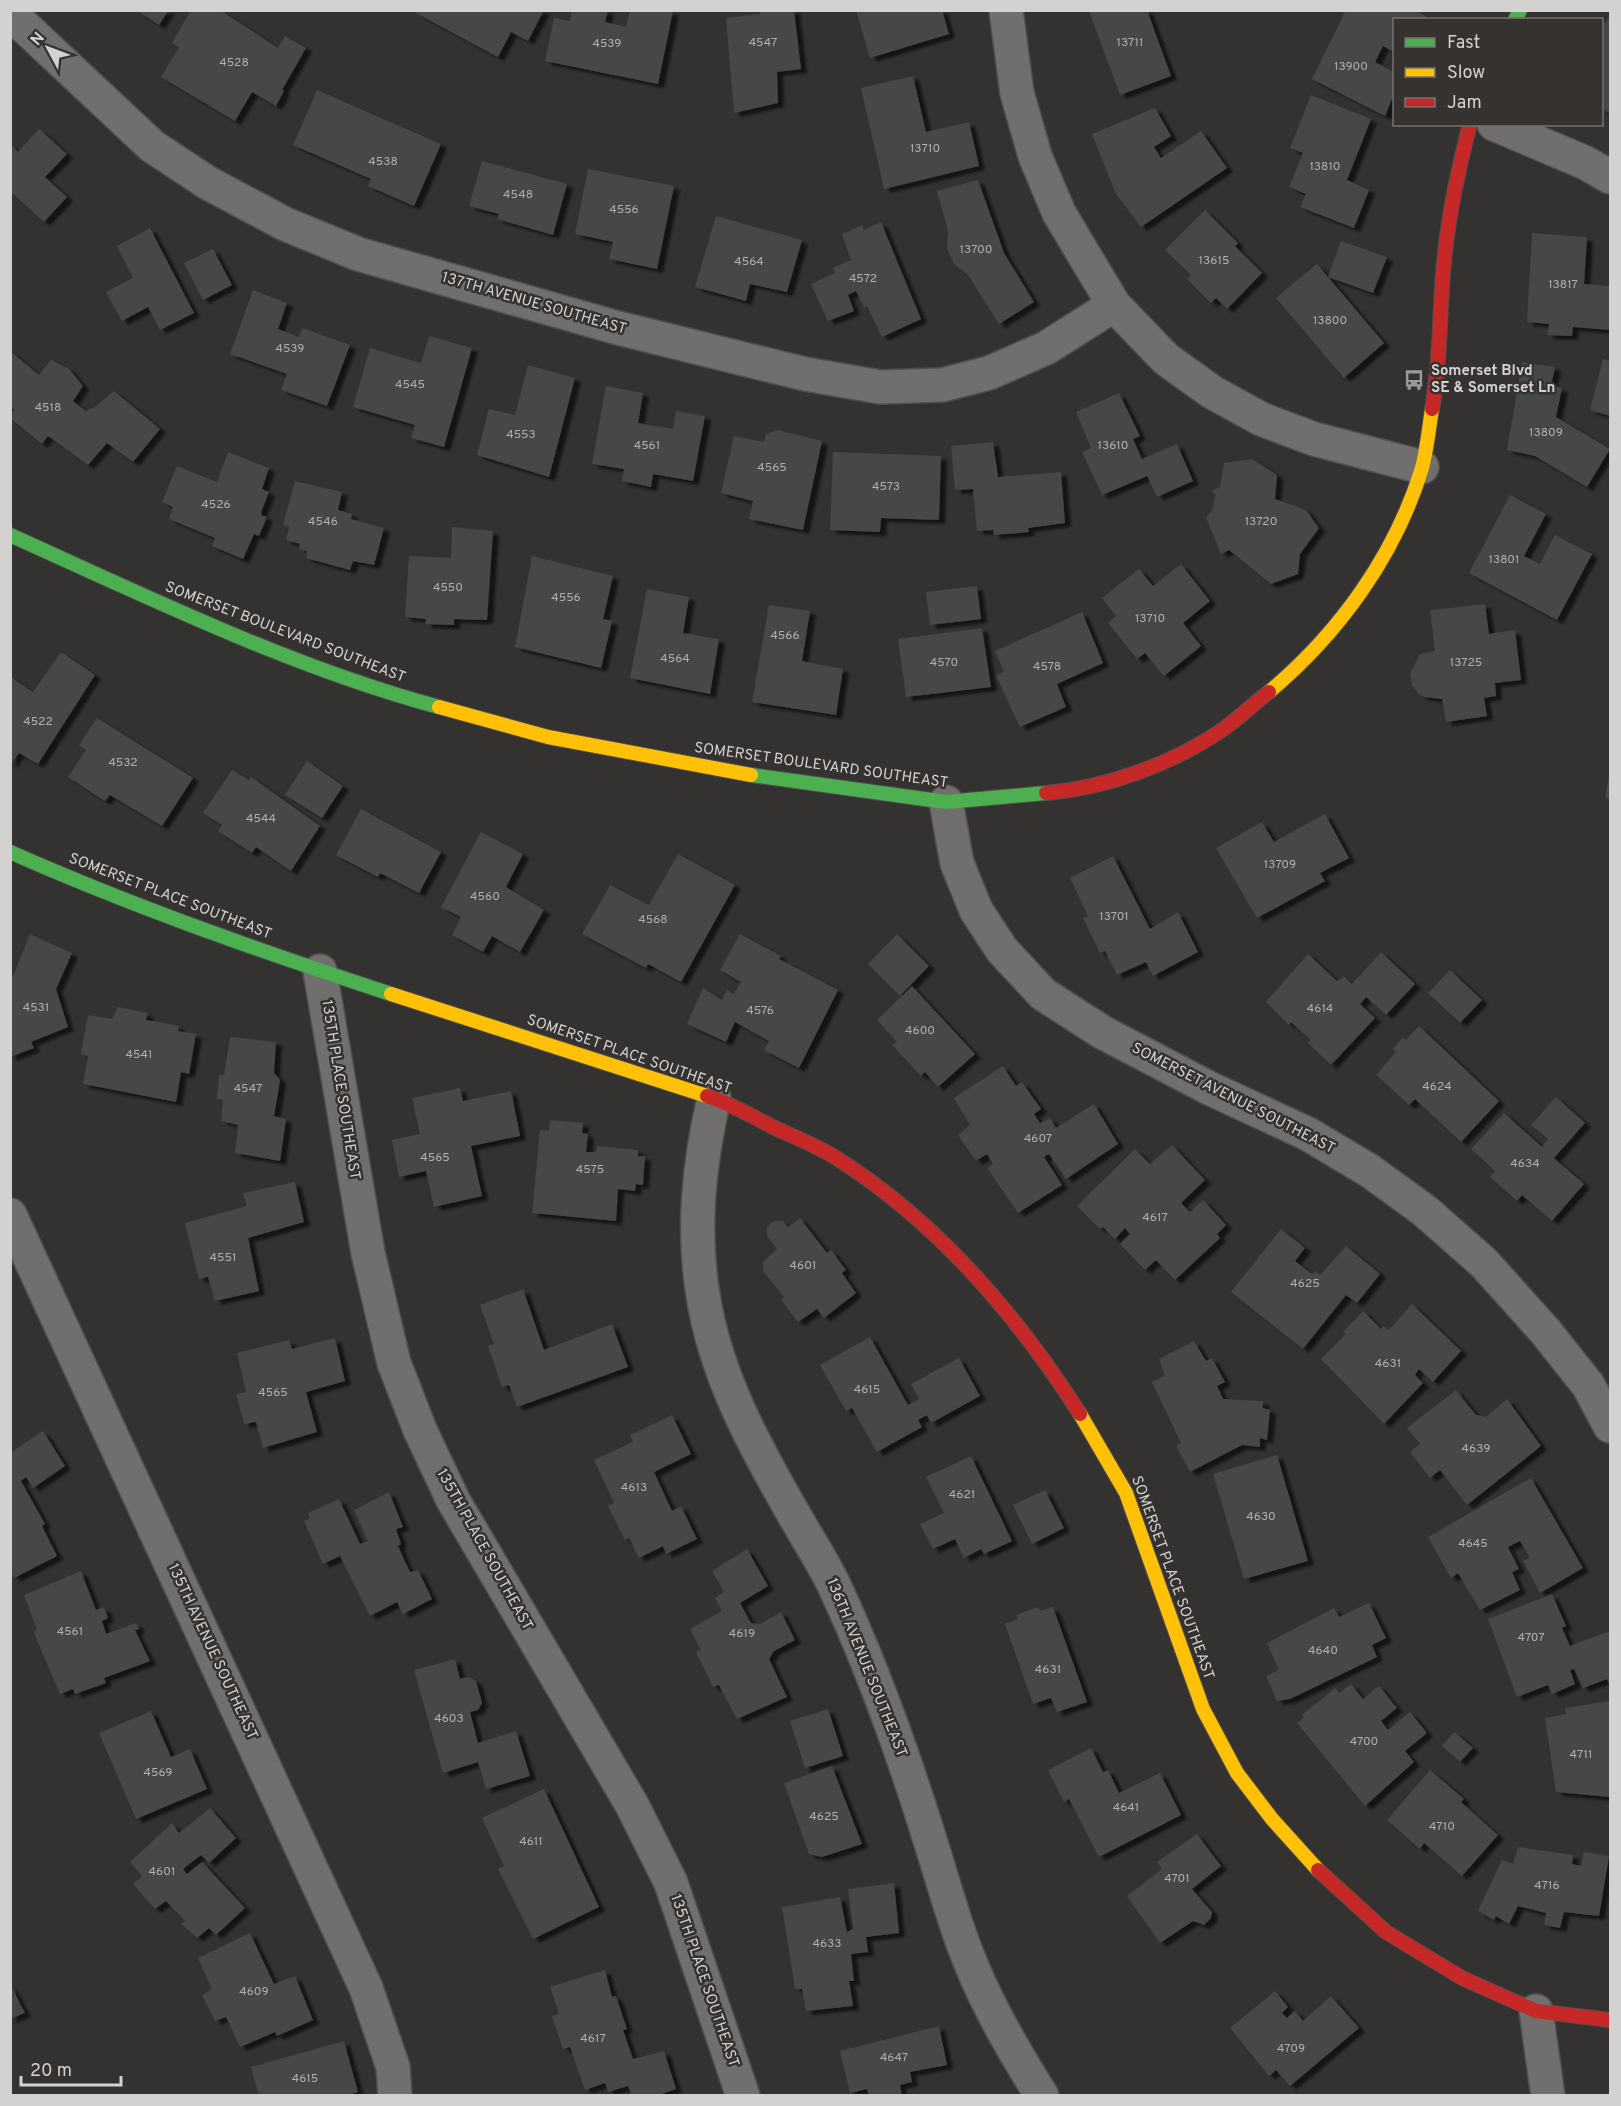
<svg xmlns="http://www.w3.org/2000/svg" width="1621" height="2106" font-family="Overpass,sans-serif">
	<defs>
		<filter id="shadow"><feDropShadow dx="6" dy="4" stdDeviation="1.5" flood-color="#0009"/></filter>
	</defs>
	<rect width="100%" height="100%" fill="#343231"/>
	<path fill="#474645" filter="url(#shadow)" d="M136,10H169L159,25Z
		M191,10H220L278,48L285,36L306,48L282,90L284,91L276,106L252,92L235,121L161,77L179,47L172,43Z
		M418,10H544L528,41L511,32L498,57L416,13Z
		M572,10H608L605,22L626,27L630,10L673,11L658,84L545,61L554,18L570,21Z
		M759,10H794L801,69L777,72L778,103L734,113L726,18L760,14Z
		M856,10H942L949,34L870,58Z
		M1147,10L1171,76L1120,95L1089,11Z
		M1346,10H1414L1433,20H1394V52L1383,46L1375,62L1394,72V94L1385,116L1312,79Z
		M1610,15V113L1602,109V21L1606,23Z
		M913,76L926,132L969,122L979,166L884,189L861,88Z
		M317,90L441,144L414,206L368,186L371,179L293,145Z
		M1311,95L1371,119L1347,180L1369,190L1354,228L1300,207L1306,194L1289,187L1303,153L1290,148Z
		M1155,108L1171,136L1154,147L1161,158L1201,131L1227,168L1141,227L1116,194L1092,134Z
		M39,129L67,154L45,177L67,197L44,222L10,191V144L18,152Z
		M482,161L567,184L553,235L497,219L499,214L469,206Z
		M588,169L674,186L657,269L609,259L613,242L575,234Z
		M978,180L1004,253L1034,302L999,324L968,275L954,264L947,248L948,231L937,191Z
		M1205,210L1238,243L1235,246L1262,273L1227,309L1216,298L1211,303L1187,279L1191,275L1165,250Z
		M716,216L802,240L787,292L750,284L746,301L695,287Z
		M881,222L921,319L882,337L867,306L864,308L856,291L848,295L854,311L828,321L811,284L835,273L833,268L851,260L842,234L862,225L864,230Z
		M150,228L194,313L160,330L148,307L122,321L106,292L133,278L117,246Z
		M1532,233L1587,237L1584,284L1610,286V330L1573,327L1572,336L1547,335L1549,324L1527,322Z
		M1341,241L1387,257L1373,293L1328,277Z
		M213,249L232,285L203,300L184,263Z
		M1317,264L1384,343L1344,378L1276,298Z
		M253,290L287,303L278,329L299,337L302,328L350,345L327,406L281,390L287,374L230,354Z
		M429,336L472,348L444,447L411,438L415,425L353,407L370,348L421,363Z
		M10,351L39,375L51,360L69,369L83,386L73,401L86,411L95,407L114,391L160,429L133,462L107,443L88,465L48,436L42,444L10,418L15,410L10,406Z
		M1603,359L1610,361V416L1590,410Z
		M1522,362L1555,367L1551,386L1562,388L1556,417L1610,449L1587,487L1535,456L1507,450Z
		M528,365L575,378L549,477L477,455L489,409L515,415Z
		M606,386L643,393L638,423L673,429L676,411L705,416L693,481L653,474L651,487L622,481L624,469L592,464Z
		M1119,393L1140,436L1133,439L1142,459L1177,444L1193,481L1157,497L1147,476L1102,495L1082,452L1091,448L1076,412Z
		M778,430L822,441L803,530L749,519L753,501L721,493L734,436L764,442L766,434Z
		M993,442L998,477L1061,472L1065,523L1028,528L1029,532L994,535L993,530L977,531L973,489L955,490L951,446Z
		M228,452L269,468L262,489L269,492L262,510L261,515L267,517L259,536L254,534L243,559L212,546L215,538L169,519L173,507L162,502L177,466L217,482Z
		M833,452L941,456L939,520L881,518L880,532L830,530Z
		M1252,459L1277,475L1275,499L1306,510L1319,528L1300,554L1298,574L1271,584L1229,550L1221,554L1206,517L1212,511L1216,494L1212,493L1213,490L1220,487L1224,463Z
		M295,481L342,492L338,510L352,514L351,519L384,528L374,565L353,561L350,570L306,558L307,551L299,549L300,544L286,540L289,527L283,525Z
		M1510,495L1546,514L1524,556L1540,564L1555,535L1592,554L1557,620L1469,573Z
		M452,527L493,531L487,620L454,619V625L425,624L426,619L405,617L409,556L451,558Z
		M532,556L613,576L603,619L612,621L601,668L515,647Z
		M1181,564L1210,601L1183,623L1201,646L1164,676L1145,653L1137,659L1108,623L1116,616L1102,598L1139,569L1153,586Z
		M977,586L981,619L930,625L926,592Z
		M647,589L689,597L683,633L719,639L710,694L630,678Z
		M1485,604L1489,634L1515,630L1521,680L1495,683L1496,696L1484,698L1487,716L1446,722L1442,699L1424,697L1418,693L1412,685L1410,674L1420,654L1435,651L1430,610Z
		M769,605L810,611L802,661L843,669L836,715L752,702Z
		M1082,612L1103,663L1057,684L1066,707L1020,727L996,675L1004,672L995,651Z
		M982,628L991,687L906,697L898,639Z
		M61,652L95,675L38,764L19,753L10,765V677L33,692Z
		M97,718L193,778L162,826L110,795L105,801L68,777L86,750L79,745Z
		M307,761L343,786L322,818L285,795Z
		M232,770L249,780L251,777L320,826L291,871L256,847L252,853L218,831L222,825L203,813Z
		M1609,776H1610V799L1605,798Z
		M361,809L441,852L419,893L380,873L378,877L336,855Z
		M1325,814L1349,858L1320,873L1325,881L1257,918L1216,848L1262,822L1274,842Z
		M481,832L523,854L506,887L544,910L520,952L492,936L483,952L452,935L461,917L441,907Z
		M678,854L735,885L681,982L648,964L646,968L582,934L610,885L649,905Z
		M1113,856L1150,929L1178,912L1198,952L1153,976L1146,962L1117,975L1105,951L1100,953L1083,918L1088,916L1070,878Z
		M30,934L72,953L56,989L68,1027L31,1042L34,1048L10,1057V971L13,976Z
		M740,934L781,956L779,959L838,990L799,1068L764,1050L769,1041L735,1022L726,1042L687,1024L703,988L722,1000L727,990L734,994L741,982L720,970Z
		M897,934L929,966L900,996L868,964Z
		M1381,952L1415,984L1386,1015L1366,997L1360,1004L1375,1018L1331,1065L1308,1043L1311,1040L1291,1022L1289,1025L1266,1002L1308,954L1337,981L1344,977L1352,984Z
		M1450,970L1482,1000L1460,1023L1428,993Z
		M912,986L975,1054L938,1087L925,1072L921,1076L892,1045L897,1042L877,1020Z
		M118,1007L148,1013L146,1020L179,1026L178,1031L196,1034L189,1074L181,1072L176,1102L83,1084L88,1056L81,1054L88,1015L112,1019Z
		M1419,1026L1499,1101L1461,1142L1415,1099L1409,1105L1376,1075L1396,1052L1393,1049L1403,1037L1406,1040Z
		M230,1037L276,1042L274,1073L280,1080L274,1116L286,1119L280,1161L235,1153L238,1125L221,1121L223,1100L217,1099L219,1075H224Z
		M1003,1066L1016,1086L1022,1082L1041,1109L1034,1114L1040,1123L1050,1118L1056,1128L1094,1104L1118,1144L1066,1179L1049,1154L1044,1157L1062,1185L1018,1213L987,1168L993,1164L987,1154L976,1161L958,1135L970,1125L954,1098Z
		M460,1088L463,1101L511,1091L520,1136L471,1146L482,1196L434,1207L426,1171L399,1177L392,1140L420,1134L412,1098Z
		M1556,1097L1585,1123L1554,1158L1584,1184L1552,1221L1522,1195L1517,1201L1490,1177L1495,1171L1471,1149L1504,1113L1542,1147L1548,1139L1531,1125Z
		M550,1120L583,1123L582,1133L588,1134L586,1152H596L597,1146L638,1150V1156H645L643,1185L636,1184L635,1191L618,1189L616,1221L532,1213L540,1130L549,1131Z
		M1172,1145L1205,1180L1181,1203L1190,1212L1203,1200L1226,1225L1217,1234L1220,1238L1175,1280L1156,1260L1145,1270L1120,1244L1130,1234L1125,1228L1115,1239L1103,1227L1100,1229L1077,1206L1135,1149L1150,1164Z
		M295,1182L304,1222L248,1238L259,1291L215,1301L208,1277L199,1279L185,1223L247,1206L243,1193Z
		M800,1218L827,1253L831,1250L846,1270L842,1273L856,1293L824,1318L817,1309L798,1322L781,1300L784,1297L763,1271V1262L777,1249L767,1236V1227L774,1221H783L788,1227Z
		M1281,1229L1305,1248L1295,1261L1312,1274L1315,1271L1320,1275L1346,1246L1380,1274L1357,1303L1346,1295L1303,1349L1231,1292Z
		M523,1289L544,1350L612,1324L628,1367L517,1407L509,1385L502,1387L488,1346L494,1344L480,1305Z
		M1412,1304L1461,1351L1433,1382L1419,1369L1415,1375L1423,1383L1384,1424L1321,1359L1346,1334L1343,1332L1363,1311L1381,1329L1383,1326L1389,1330Z
		M870,1337L908,1405L919,1399L911,1384L959,1358L980,1396L931,1423L927,1415L918,1420L922,1427L877,1452L852,1408L846,1411L820,1365Z
		M335,1338L345,1381L306,1392L317,1432L263,1448L256,1422L244,1424L236,1394L246,1392L237,1353L289,1340L292,1349Z
		M1194,1341L1206,1361L1212,1358L1225,1382L1217,1386L1223,1399L1263,1401V1408L1270,1410L1267,1440L1260,1438V1447L1242,1445L1190,1472L1176,1446L1181,1443L1152,1382L1165,1376L1159,1359Z
		M1456,1390L1476,1415L1486,1417L1507,1399L1541,1446L1467,1505L1440,1470L1430,1478L1410,1452L1420,1444L1407,1428Z
		M672,1415L691,1454L654,1472L672,1511L681,1506L697,1539L666,1554L663,1546L639,1558L629,1538L625,1540L608,1506L614,1503L594,1460L633,1442L630,1435Z
		M43,1431L65,1466L33,1488L26,1477L21,1481L45,1524L42,1526L57,1556L14,1578L10,1571V1453Z
		M1277,1455L1308,1561L1244,1579L1213,1474Z
		M971,1456L1012,1541L984,1554L981,1549L964,1558L955,1539L933,1549L920,1524L944,1513L926,1477Z
		M1531,1478L1583,1568L1540,1593L1523,1561L1530,1558L1520,1541L1508,1547L1519,1569L1512,1572L1520,1590L1480,1610L1458,1573L1451,1578L1428,1537Z
		M1045,1490L1064,1528L1032,1544L1013,1505Z
		M389,1492L403,1527L396,1529L401,1544L398,1546L410,1572L418,1570L432,1599L403,1614L397,1602L370,1616L340,1556L323,1564L304,1521L310,1518L308,1513L339,1499L360,1544L368,1541L354,1510Z
		M747,1549L768,1586L740,1603L751,1623L760,1624L781,1612L795,1640L774,1651L769,1659L787,1697L737,1719L719,1685L713,1687L696,1652L701,1650L690,1629L722,1611L715,1598L724,1592L712,1571Z
		M81,1571L96,1610L104,1607L108,1618L102,1621L106,1634L136,1623L139,1629L135,1630L150,1661L104,1678L106,1683L75,1694L73,1689L60,1694L33,1631L37,1630L24,1595Z
		M1552,1594L1566,1626L1562,1628L1570,1646L1610,1631V1686L1607,1679L1583,1688L1574,1669L1570,1670L1575,1684L1552,1694L1548,1685L1517,1697L1488,1619Z
		M1369,1603L1386,1638L1372,1645L1377,1657L1290,1699L1277,1701L1266,1676L1279,1670L1267,1643L1334,1608L1339,1617Z
		M1038,1607L1040,1611L1053,1607L1087,1702L1057,1712L1051,1698L1033,1704L1005,1624L1018,1619L1016,1615Z
		M455,1659L460,1679L469,1677L476,1681L482,1703L478,1710L470,1712L478,1743L516,1731L530,1776L486,1789L478,1762L443,1773L414,1670Z
		M1351,1684L1363,1699L1379,1686L1397,1708L1381,1721L1388,1730L1410,1712L1427,1733L1405,1751L1414,1762L1365,1806L1297,1723L1304,1717L1302,1715L1335,1688L1339,1693Z
		M1610,1701V1797L1556,1792L1545,1718L1566,1714L1565,1708Z
		M828,1709L843,1756L805,1768L790,1721Z
		M151,1711L171,1757L190,1749L207,1789L136,1819L99,1733Z
		M1454,1732L1473,1748L1460,1762L1442,1746Z
		M1091,1748L1103,1772L1108,1770L1119,1793L1160,1773L1181,1815L1099,1857L1069,1799L1064,1802L1048,1770Z
		M832,1766L862,1844L822,1857L809,1854L784,1783Z
		M1430,1770L1464,1799L1461,1802L1498,1835L1462,1876L1424,1843L1420,1849L1387,1820Z
		M544,1789L599,1907L533,1939L498,1869L504,1866L482,1818Z
		M210,1808L236,1838L209,1863L201,1855L183,1869L187,1874L202,1862L245,1908L216,1935L209,1928L197,1938L181,1924L185,1921L166,1901L155,1909L133,1884L142,1876L130,1862L172,1823L179,1833Z
		M1197,1834L1221,1866L1192,1889L1212,1912L1211,1918L1204,1925L1193,1921L1160,1943L1127,1896L1162,1869L1157,1862Z
		M1518,1847L1573,1855L1572,1864L1581,1866L1584,1852L1609,1856L1599,1916L1564,1912L1560,1928L1544,1925L1546,1913L1518,1906L1509,1924L1496,1916L1494,1920L1478,1911L1502,1860L1513,1864Z
		M894,1883L899,1933L866,1937L868,1952L851,1954L854,1981H849L853,2006L806,2011L802,1989H795L782,1907L840,1897L847,1932L853,1929L848,1889Z
		M250,1933L274,1984L295,1976L313,2020L277,2036L275,2032L240,2047L226,2017L215,2021L202,1995L212,1989L198,1958Z
		M605,1970L612,1997L616,1996L627,2029L623,2030L633,2059L664,2051L676,2089L656,2096H632L628,2086L608,2092L605,2083L585,2090L570,2047L563,2049L552,2016L559,2014L550,1987Z
		M10,1984L25,2013L10,2019Z
		M1275,1991L1288,2007L1282,2013L1287,2018L1295,2011L1303,2021L1331,1996L1359,2028L1290,2086L1276,2070L1269,2076L1230,2028Z
		M939,2026L947,2065L910,2072L912,2082L900,2085L902,2096H869L867,2089L850,2093L840,2051Z
		M344,2041L358,2092L344,2096H259L251,2067Z"/>
	<g fill="none" stroke-linecap="round" stroke-linejoin="round">
		<g stroke="#504f4e" stroke-width="36">
			<path id="street" d="M1006,10L1017,93L1035,156L1059,213L1114,305L1166,359L1212,392L1261,419L1314,439L1422,467
				M10,13L152,146L208,183L285,224L358,254L618,328L805,374L880,387L942,385L989,373L1046,348L1114,305
				M1494,124L1586,163L1610,177
				M946,802L957,863L976,910L1002,950L1043,994L1102,1032L1209,1088L1308,1134L1370,1171L1425,1211L1484,1263L1545,1331L1588,1385L1610,1426
				M320,971L368,1253L394,1363L420,1430L453,1500L632,1805L671,1883L743,2096
				M714,1098C699,1164 692,1228 703,1295C715,1374 754,1445 793,1513C806,1536 821,1559 833,1583C872,1666 903,1753 930,1840C945,1887 957,1934 977,1978C995,2019 1018,2058 1042,2096
				M10,1215L366,1988L393,2067L395,2096
				M1536,2011L1548,2096"/>
		</g>
		<g stroke="#504f4e" stroke-width="16">
			<path id="fast" d="M1515,20L1520,10
				M10,535C150,598 291,667 439,707
				M751,775L946,802L1046,793
				M10,852C134,907 263,952 391,994"/>
		</g>
		<g stroke="#504f4e" stroke-width="16">
			<path id="slow" d="M1269,692C1339,633 1395,556 1422,468C1427,449 1429,428 1432,409
				M439,707L548,737L751,775
				M391,994L707,1096
				M1080,1414L1126,1493L1203,1709L1237,1773L1272,1819L1318,1870"/>
		</g>
		<g stroke="#504f4e" stroke-width="16">
			<path id="jam" d="M1432,409C1441,361 1439,312 1444,263C1448,216 1458,170 1470,124
				M1046,793C1106,788 1172,764 1222,730C1238,719 1253,704 1269,692
				M707,1096C730,1103 751,1116 773,1127C794,1137 818,1146 838,1159C938,1223 1017,1315 1080,1414
				M1318,1870L1386,1932L1462,1978L1536,2011L1610,2020"/>
		</g>
		<use href="#street" stroke="#716f6e" stroke-width="33"/>
		<use href="#fast" stroke="#4caf50" stroke-width="14"/>
		<use href="#slow" stroke="#ffc107" stroke-width="14"/>
		<use href="#jam" stroke="#c62828" stroke-width="14"/>
	</g>
	<defs>
		<g id="bus-bare" transform="scale(1.62)"><path d="M-5-6H5V4H4V6H2V4H-2V6H-4V4H-5ZM-3.5-4V0h7V-4ZM-3.5 1.2v1.5H-2V1.2ZM2 1.2v1.5H3.5V1.2Z" fill="#9c9a99" stroke="#353230" stroke-width="2.5" paint-order="stroke"/></g>
	</defs>
	<g fill-rule="evenodd">
		<use href="#bus-bare" x="1414" y="380"/>
	</g>
	<g text-anchor="middle" dominant-baseline="central" stroke-width="5" stroke-linejoin="round" paint-order="stroke">
		<g font-size="12" fill="#b1afae">
			<text x="763" y="43">4547</text>
			<text x="1130" y="43">13711</text>
			<text x="607" y="44">4539</text>
			<text x="234" y="63">4528</text>
			<text x="1351" y="67">13900</text>
			<text x="925" y="149">13710</text>
			<text x="383" y="162">4538</text>
			<text x="1325" y="167">13810</text>
			<text x="518" y="195">4548</text>
			<text x="624" y="210">4556</text>
			<text x="976" y="250">13700</text>
			<text x="1214" y="261">13615</text>
			<text x="749" y="262">4564</text>
			<text x="863" y="279">4572</text>
			<text x="1563" y="285">13817</text>
			<text x="1330" y="321">13800</text>
			<text x="290" y="349">4539</text>
			<text x="410" y="385">4545</text>
			<text x="48" y="408">4518</text>
			<text x="1546" y="433">13809</text>
			<text x="521" y="435">4553</text>
			<text x="647" y="446">4561</text>
			<text x="1113" y="446">13610</text>
			<text x="772" y="468">4565</text>
			<text x="886" y="487">4573</text>
			<text x="216" y="505">4526</text>
			<text x="323" y="522">4546</text>
			<text x="1261" y="522">13720</text>
			<text x="1504" y="560">13801</text>
			<text x="448" y="588">4550</text>
			<text x="566" y="598">4556</text>
			<text x="1150" y="619">13710</text>
			<text x="785" y="636">4566</text>
			<text x="675" y="659">4564</text>
			<text x="944" y="663">4570</text>
			<text x="1466" y="663">13725</text>
			<text x="1047" y="667">4578</text>
			<text x="38" y="722">4522</text>
			<text x="123" y="763">4532</text>
			<text x="261" y="819">4544</text>
			<text x="1280" y="865">13709</text>
			<text x="485" y="897">4560</text>
			<text x="1114" y="917">13701</text>
			<text x="653" y="920">4568</text>
			<text x="36" y="1008">4531</text>
			<text x="1320" y="1009">4614</text>
			<text x="760" y="1011">4576</text>
			<text x="920" y="1031">4600</text>
			<text x="139" y="1055">4541</text>
			<text x="1437" y="1087">4624</text>
			<text x="248" y="1089">4547</text>
			<text x="1038" y="1139">4607</text>
			<text x="435" y="1158">4565</text>
			<text x="1525" y="1164">4634</text>
			<text x="590" y="1170">4575</text>
			<text x="1155" y="1218">4617</text>
			<text x="223" y="1258">4551</text>
			<text x="803" y="1266">4601</text>
			<text x="1305" y="1284">4625</text>
			<text x="1388" y="1364">4631</text>
			<text x="867" y="1390">4615</text>
			<text x="273" y="1393">4565</text>
			<text x="1476" y="1449">4639</text>
			<text x="634" y="1488">4613</text>
			<text x="962" y="1495">4621</text>
			<text x="1261" y="1517">4630</text>
			<text x="1473" y="1544">4645</text>
			<text x="70" y="1632">4561</text>
			<text x="742" y="1634">4619</text>
			<text x="1531" y="1638">4707</text>
			<text x="1323" y="1651">4640</text>
			<text x="1048" y="1670">4631</text>
			<text x="449" y="1719">4603</text>
			<text x="1364" y="1742">4700</text>
			<text x="1581" y="1755">4711</text>
			<text x="158" y="1773">4569</text>
			<text x="1126" y="1808">4641</text>
			<text x="824" y="1817">4625</text>
			<text x="1442" y="1827">4710</text>
			<text x="531" y="1842">4611</text>
			<text x="162" y="1872">4601</text>
			<text x="1177" y="1879">4701</text>
			<text x="1547" y="1886">4716</text>
			<text x="827" y="1944">4633</text>
			<text x="254" y="1992">4609</text>
			<text x="593" y="2039">4617</text>
			<text x="1291" y="2049">4709</text>
			<text x="894" y="2058">4647</text>
			<text x="305" y="2079">4615</text>
		</g>
		<g font-size="15" fill="#d4d2d1" stroke="#353230">
			<text transform="translate(534 304) rotate(16)">137TH AVENUE SOUTHEAST</text>
			<text transform="translate(285 633) rotate(21)">SOMERSET BOULEVARD SOUTHEAST</text>
			<text transform="translate(821 766) rotate(8)">SOMERSET BOULEVARD SOUTHEAST</text>
			<text transform="translate(170 897) rotate(21)">SOMERSET PLACE SOUTHEAST</text>
			<text transform="translate(629 1055) rotate(19)">SOMERSET PLACE SOUTHEAST</text>
			<text transform="translate(340 1090) rotate(81)">135TH PLACE SOUTHEAST</text>
			<text transform="translate(1233 1099) rotate(27)">SOMERSET AVENUE SOUTHEAST</text>
			<text transform="translate(484 1550) rotate(61)">135TH PLACE SOUTHEAST</text>
			<text transform="translate(1172 1578) rotate(70)">SOMERSET PLACE SOUTHEAST</text>
			<text transform="translate(212 1652) rotate(65)">135TH AVENUE SOUTHEAST</text>
			<text transform="translate(866 1668) rotate(68)">136TH AVENUE SOUTHEAST</text>
			<text transform="translate(704 1981) rotate(71)">135TH PLACE SOUTHEAST</text>
		</g>
		<g font-size="15" font-weight="bold" fill="#d4d2d1" stroke="#353230" text-anchor="start">
			<text x="1431" y="371">Somerset Blvd<tspan x="1431" dy="17">SE &amp; Somerset Ln</tspan></text>
		</g>
	</g>
	<rect width="1621" height="2106" fill="none" stroke="#d4d2d1" stroke-width="24"/>
	<rect x="1393" y="18" width="210" height="108" fill="#353230" stroke="#757270" stroke-width="1.5"/>
	<rect x="1405" y="38" width="30" height="9" fill="#4caf50" stroke="#757270" stroke-width="1.5"/>
	<text x="1447" y="48" font-size="18" fill="#d4d2d1">Fast</text>
	<rect x="1405" y="68" width="30" height="9" fill="#ffc107" stroke="#757270" stroke-width="1.5"/>
	<text x="1447" y="78" font-size="18" fill="#d4d2d1">Slow</text>
	<rect x="1405" y="98" width="30" height="9" fill="#c62828" stroke="#757270" stroke-width="1.5"/>
	<text x="1447" y="108" font-size="18" fill="#d4d2d1">Jam</text>
	<g transform="translate(48 48) rotate(311)" stroke="#353230" stroke-width="4.5" paint-order="stroke">
	<path d="M0-4.5L10 22L0 15L-10 22Z" fill="#d4d2d1"/>
	<text y="-9" font-size="16" font-weight="bold" text-anchor="middle" fill="#d4d2d1">N</text>
	</g>
	<path d="M21 2076v9h100v-9" fill="none" stroke="#d4d2d1" stroke-width="3"/>
	<text x="30" y="2076" font-size="18" fill="#d4d2d1" stroke="#353230" stroke-width="4.5" paint-order="stroke">20 m</text>
</svg>
